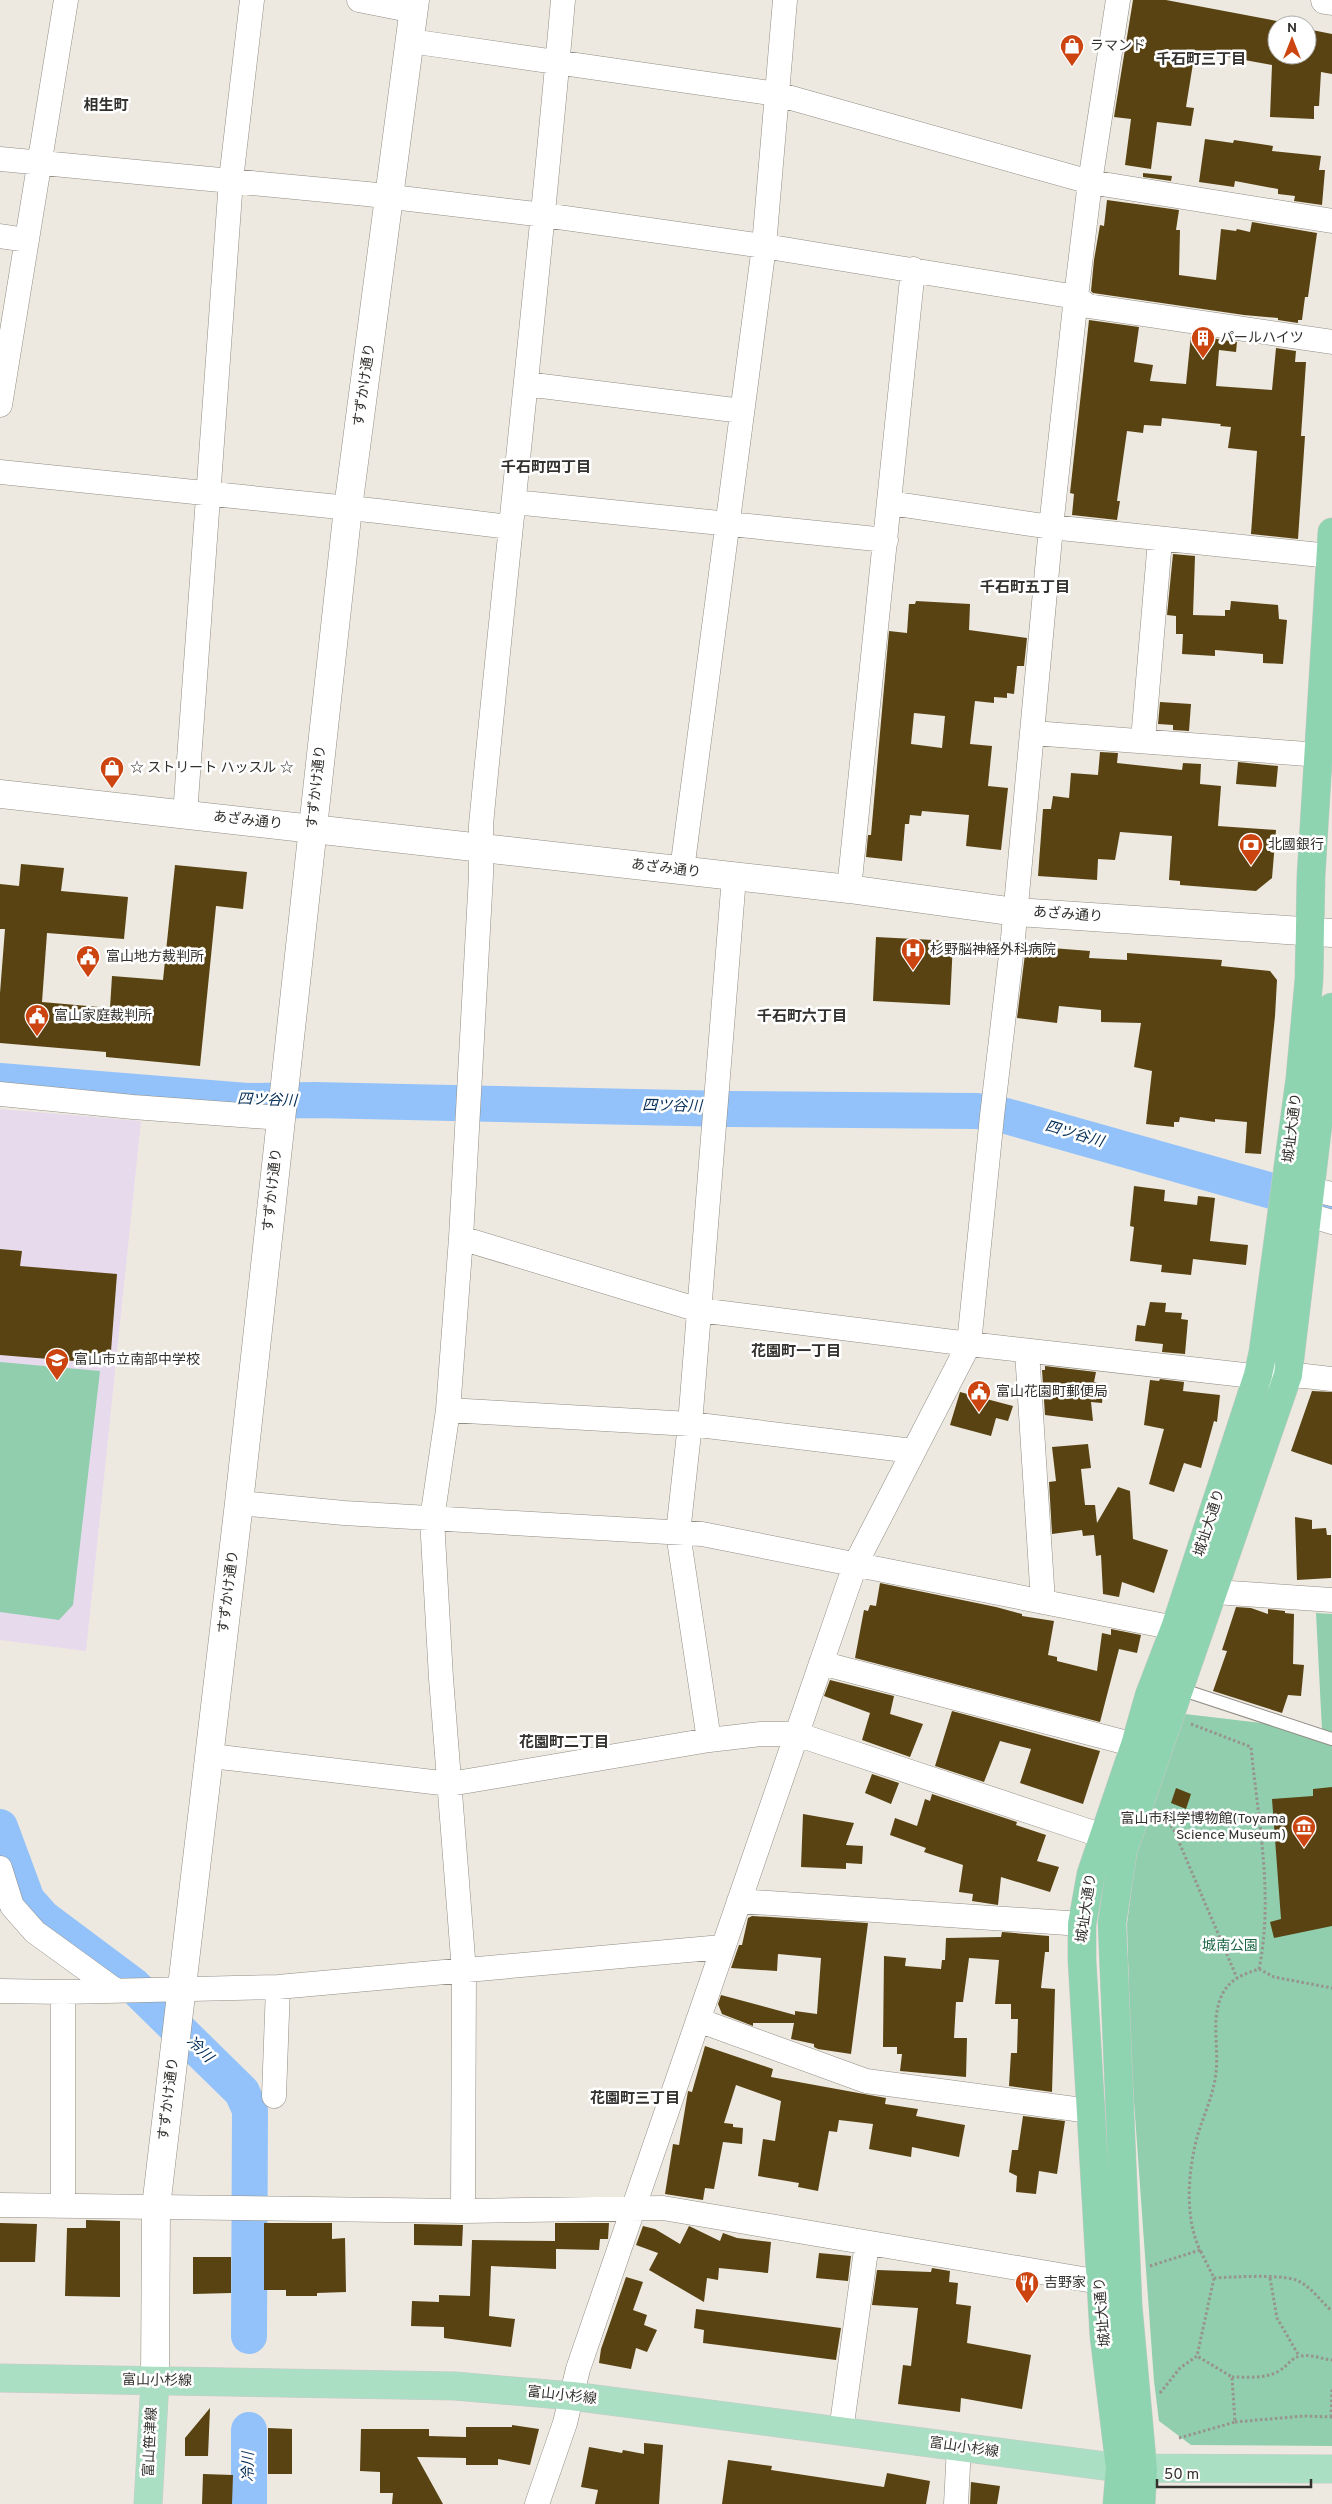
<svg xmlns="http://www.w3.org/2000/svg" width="1332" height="2504" font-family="Overpass,'Noto Sans JP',sans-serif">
	<rect width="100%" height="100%" fill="#ede9e0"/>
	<path fill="#e8daed" d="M0,1109L141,1121L86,1651L0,1640Z"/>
	<path fill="#90cead" d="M0,1362L100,1371L73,1605L59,1620L0,1612Z
		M1316,1613L1332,1614V2446L1191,2445L1159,2421L1154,2381L1131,2060L1127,1924L1136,1854L1185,1714L1322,1730Z"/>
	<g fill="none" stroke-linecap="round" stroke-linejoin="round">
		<path stroke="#93c2fa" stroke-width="36" d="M0,1081L247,1101L314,1100L730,1109L977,1111L1006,1116L1332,1208
			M0,1827L27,1900L43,1918L134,1986L242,2092L250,2110L249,2336
			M249,2430V2504"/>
	</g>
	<path fill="#594312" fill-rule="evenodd" d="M1133,0H1166L1277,21V23L1287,25H1277V55H1307V29L1332,34V74L1321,72L1319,106H1314V119L1270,117L1272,65L1195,51L1186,107L1194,108L1191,126L1157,122L1151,169L1125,165L1131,119L1114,117Z
		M1205,139L1233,143L1234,140L1273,146L1272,151L1321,156L1319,170H1325L1322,205L1294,201L1295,196L1278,194V189L1235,181L1234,187L1199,182Z
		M1143,173L1172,176L1171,181L1143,177Z
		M1107,200L1179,210L1176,230H1180L1179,275L1216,280L1221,229L1236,231L1237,229L1250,232L1252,222L1317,233L1308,297H1305L1302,320H1298V323L1278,320V318L1244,315L1093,293L1091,291L1094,260L1100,225L1104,226Z
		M1089,320L1139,327L1134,362L1153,365L1150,381L1186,384L1191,335L1237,342L1236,352L1219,350L1216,386L1272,390L1276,348L1296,351L1295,362H1306L1301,436H1305L1298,539L1251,534L1257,451L1228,448L1231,427L1220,426L1221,424L1162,418L1161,426L1144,425L1143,433L1127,431L1117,501H1120L1117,520L1072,515L1074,494L1070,493Z
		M1173,554L1195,556L1193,615L1225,616V610H1230L1231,601L1278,605L1279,619L1287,620L1283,664L1263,663V654L1215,650V656L1182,654L1183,634H1176V616L1167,615Z
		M916,601L970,604L969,630L1027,638L1024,666H1017L1014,694L1007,693V698L994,697V703L975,701L970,744L992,746L988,786L1008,788L1001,850L966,846L969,815L922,811L921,816L910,815L909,824H905L902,861L866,857L868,835H871L889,631L907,633L909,604H915ZM914,713L945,716L942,748L911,744Z
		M1160,702L1191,704L1189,731L1173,730V725L1158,724Z
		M1100,752L1118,753L1117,763L1182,770L1183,763L1201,764L1200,784L1221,786L1218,826L1276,830L1272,878L1256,891L1180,885V881L1169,880L1172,836L1120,832L1115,860L1098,859L1097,880L1038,876L1043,809H1051L1053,796L1069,798L1071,773L1098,775Z
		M1238,762L1278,766L1276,787L1236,784Z
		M21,864L64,868L61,891L128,897L124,939L47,933L42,1002L110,1008L112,976L163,980L175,865L247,872L243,909L216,906L200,1066L106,1057V1052L0,1043V993L5,929H0V884L19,886Z
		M876,937L953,941L950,1005L873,1001Z
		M1026,946L1090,951L1089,958L1127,960V953L1222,960L1221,966L1270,971L1277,980L1275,1016L1261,1154L1245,1153L1247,1122L1215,1119V1122L1180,1117L1179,1122H1174V1127L1146,1124L1152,1071L1134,1067L1141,1023L1101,1022V1010L1059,1006L1057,1023L1017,1018Z
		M1134,1186L1165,1190L1164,1201L1197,1205L1198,1196L1215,1198L1210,1241L1248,1245L1246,1265L1193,1259L1191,1275L1161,1272L1162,1265L1130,1261L1134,1227L1130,1226Z
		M0,1249L22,1251L20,1266L117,1274L110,1364L0,1355Z
		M1150,1302L1166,1303L1165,1312L1182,1313L1181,1319L1188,1320L1185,1354L1162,1352L1163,1344L1135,1341L1137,1325L1145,1326Z
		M1045,1366L1096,1372L1094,1382L1104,1384L1102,1403L1091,1402L1093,1421L1045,1415L1042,1370H1045Z
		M1160,1379L1184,1382L1183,1391L1220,1395L1217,1422L1214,1421L1201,1468L1184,1463L1174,1492L1149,1484L1164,1429L1144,1425L1150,1380L1159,1381Z
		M1312,1391L1332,1392V1465L1291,1451Z
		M960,1392L1013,1406L1008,1421L996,1418L991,1436L950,1425Z
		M1088,1444L1091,1468L1081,1469L1085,1505H1095L1097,1523L1118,1487L1130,1491L1133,1539L1168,1550L1154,1593L1122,1582L1119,1597L1103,1594L1101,1555L1096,1556L1094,1535L1083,1536L1082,1530L1052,1534L1049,1482L1056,1481L1052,1447Z
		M1295,1517L1312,1520V1529L1326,1528L1327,1535H1331V1578L1297,1580Z
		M880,1583L996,1607L1022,1614V1616L1054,1621L1048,1655L1057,1657V1661L1097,1671L1102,1633L1111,1635V1629L1141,1635L1137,1653L1119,1649L1100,1722L855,1658L864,1610L868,1611L870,1605L876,1606Z
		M1236,1607L1251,1608L1268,1614V1609L1285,1611V1613L1294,1614L1293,1664L1304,1665L1301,1696L1288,1695L1282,1713L1213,1691L1227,1651L1222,1650Z
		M830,1680L894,1696L890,1714L923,1724L910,1757L862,1740L870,1713L824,1696Z
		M952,1711L1100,1751L1083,1804L1020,1783L1031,1749L1000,1741L984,1782L935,1766Z
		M872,1774L899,1783L891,1804L865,1793Z
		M1332,1787V1926L1274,1938L1270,1922L1281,1919L1272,1799L1313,1796V1789Z
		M1176,1788L1191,1794L1186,1809L1171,1803Z
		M932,1794L1017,1822L1016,1825L1046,1835L1037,1861L1059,1867L1050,1892L1001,1877L998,1905L972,1901L973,1894L959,1892L963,1865L924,1852L926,1848L890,1835L895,1818L917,1826L925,1799L930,1801Z
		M803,1814L854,1823L846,1845L863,1846L862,1864L846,1863V1869L801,1867Z
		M752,1916L868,1923L851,2054L818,2049L814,2047V2044L791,2039L794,2023H753V2026L722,2014L718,2004L721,1995L795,2015V2011L817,2014L821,1958L778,1954L777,1971L731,1968L739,1945H742L748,1918Z
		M1002,1932L1049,1936V1952H1045L1041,1988L1055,1989L1052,2092L1009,2086L1011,2053H1017L1018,2019H1011V2004H995L999,1960L969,1958L963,2002H956L954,2038H967L966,2077L900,2071L902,2054H897V2047H883L884,1956L906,1958L905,1966L941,1969L942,1960H945L946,1938L1001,1937Z
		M705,2046L773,2069L771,2077L886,2098L885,2104L918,2109L916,2116L965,2125L959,2157L912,2147L911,2157L869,2149L873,2124L839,2120L837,2132L829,2131L818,2191L798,2187L799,2183L758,2176L763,2139L775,2141L781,2101L736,2085L724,2123L733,2124V2127L743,2128L742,2144L723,2142L714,2189L705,2188L703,2200L665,2194L673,2144L679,2145L688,2091L692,2092Z
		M1023,2116L1065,2121L1057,2174L1039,2171L1036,2194L1016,2192L1017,2176L1009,2172L1012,2150H1018Z
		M86,2220L120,2221V2297L65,2296L67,2228H86Z
		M0,2223L37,2224L35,2262H0Z
		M264,2223H332V2239L345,2238L346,2292L317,2293V2296H286V2290H264Z
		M555,2223H609L608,2239H600L599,2250L556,2249V2269L491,2266L489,2316L515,2319L511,2347L444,2338V2327L411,2326L412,2301L439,2302V2295L470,2296L472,2240L555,2241Z
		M414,2224L463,2225L462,2246L414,2245Z
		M643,2226L655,2229L680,2244L689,2226L720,2241L723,2233L737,2238L771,2242L768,2273L719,2268L718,2280L707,2278L704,2302L649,2270L658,2253L636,2245Z
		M819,2253L851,2256L848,2281L816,2278Z
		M193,2257H231V2293L193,2294Z
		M932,2268L950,2271L949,2282L958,2283L956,2304L971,2306L967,2343L1031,2355L1022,2409L961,2398L960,2412L898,2404L903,2365L911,2366L918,2308L872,2305L877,2270L931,2272Z
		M626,2277L643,2282L633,2310L647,2315L644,2325L657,2330L647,2352L636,2348L631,2369L599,2363L601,2349Z
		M696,2309L841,2328L836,2360L703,2343L704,2330L694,2328Z
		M210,2408L208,2456H185V2438Z
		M512,2425L539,2429L530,2465L498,2459V2465H466V2458L417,2457L443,2504H392L393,2493H380V2472L360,2471L361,2429H429V2436L466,2437V2427H512Z
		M268,2428L292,2429V2474H268Z
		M644,2443L663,2445L659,2504H595L598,2490L581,2487L589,2447L622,2453L623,2450L644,2454Z
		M728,2460L772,2466L771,2470L884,2487L887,2473L930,2481L926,2504H722Z
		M203,2474L233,2475L232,2504H202Z
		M971,2482L1000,2486L997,2504H970Z"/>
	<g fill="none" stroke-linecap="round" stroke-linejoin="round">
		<g stroke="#918d85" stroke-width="14">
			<path id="service" d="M1180,1689L1332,1739"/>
		</g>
		<g stroke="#918d85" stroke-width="25">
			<path id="minor" d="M359,0L414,11
				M410,41L777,94L1090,182L1332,221
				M0,159L367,194L544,215L764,246L1076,297L1088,306L1332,342
				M0,236L27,240
				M526,384L742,411
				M0,405L66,0
				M0,472L378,511L510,527
				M514,502L886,540
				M890,503L1051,527L1330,556
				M1033,733L1320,755
				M1143,740L1160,540
				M185,815L231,180L252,0
				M682,870L764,246L785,0
				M849,889L913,269
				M0,1094L133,1107L281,1118
				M1311,1189L1332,1194
				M1308,1215L1332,1222
				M461,1238L699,1310L969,1344L1244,1375L1305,1376L1332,1379
				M1027,1351L1043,1602
				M448,1410L690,1424L913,1451
				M239,1503L344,1513L702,1534L1175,1628
				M1215,1592L1332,1600
				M821,1663L1135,1745
				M709,1740L678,1533L690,1424L734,877
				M211,1756L450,1784L709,1740L761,1734H796L1103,1836
				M0,1868L12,1906L35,1932L115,1990
				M739,1901L1082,1924
				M0,1991L63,1992L278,1987L722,1947
				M698,2020L866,2081L1090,2111
				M274,2096L278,1987
				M0,2205L463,2211L663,2208L1100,2282
				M63,2205V1992
				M463,2211L464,1971L441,1678L432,1519L448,1410L461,1238L481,875V825C507,550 539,276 563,0
				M841,2431L867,2243
				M537,2504L565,2423L578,2369L855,1565L969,1344L992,1116L1013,938L1051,527L1076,297L1090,182L1118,0
				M956,2504L959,2447"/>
		</g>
		<g stroke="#918d85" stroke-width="29">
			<path id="tertiary" d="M1325,0L1332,1
				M0,794L849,889L1016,912L1332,933
				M155,2381L156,2207L239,1503L348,508L415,0"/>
		</g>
		<g stroke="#cac9c9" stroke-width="29">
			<path id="primary" d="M0,2378L455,2386L572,2396L1120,2468L1332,2469
				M148,2504L155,2381"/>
		</g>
		<g stroke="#cac9c9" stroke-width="29">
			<path id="trunk" d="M1117,2504L1120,2468L1104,2336L1082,1960V1924L1091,1874L1135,1745L1149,1696L1175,1628L1221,1488L1258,1375L1263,1352L1300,1078L1309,979L1311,876L1332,532
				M1141,2504L1143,2470L1128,2305L1112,1923L1123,1851L1288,1375L1332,1007"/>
		</g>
		<path stroke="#97948e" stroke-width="3" stroke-dasharray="2.5 2.5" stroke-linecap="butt" d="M1191,1724L1251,1747C1258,1820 1274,1896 1259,1969
			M1160,1815L1173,1828L1237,1978
			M1150,2266L1200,2250C1184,2217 1188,2169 1198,2134C1204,2114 1214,2094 1216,2072C1219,2047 1211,2022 1221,1997C1228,1980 1243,1974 1259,1969L1274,1977L1332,1988
			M1214,2278C1235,2277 1277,2274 1296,2280C1311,2286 1320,2301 1332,2311
			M1270,2278L1277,2318L1299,2356
			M1232,2377C1247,2377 1265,2379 1279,2371C1288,2366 1290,2358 1301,2356C1311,2354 1322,2359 1332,2360
			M1160,2393L1180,2368L1197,2356L1214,2278L1200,2250
			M1331,2417L1332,2388
			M1235,2422L1304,2416L1332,2417
			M1179,2438L1235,2422L1232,2377L1197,2356"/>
		<use href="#service" stroke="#fff" stroke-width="12"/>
		<use href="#minor" stroke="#fff" stroke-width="24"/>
		<use href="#tertiary" stroke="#fff" stroke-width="28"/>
		<use href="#primary" stroke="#abdfc4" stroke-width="28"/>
		<use href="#trunk" stroke="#8fd4b0" stroke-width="28"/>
	</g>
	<defs>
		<g id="shop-pin" transform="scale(1.25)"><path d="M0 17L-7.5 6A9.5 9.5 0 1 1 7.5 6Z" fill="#cc4510" stroke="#fff"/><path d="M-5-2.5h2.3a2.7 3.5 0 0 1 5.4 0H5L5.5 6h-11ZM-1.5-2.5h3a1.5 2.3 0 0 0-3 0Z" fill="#fff"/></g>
		<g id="building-pin" transform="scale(1.25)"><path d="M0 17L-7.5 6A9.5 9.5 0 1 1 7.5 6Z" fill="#cc4510" stroke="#fff"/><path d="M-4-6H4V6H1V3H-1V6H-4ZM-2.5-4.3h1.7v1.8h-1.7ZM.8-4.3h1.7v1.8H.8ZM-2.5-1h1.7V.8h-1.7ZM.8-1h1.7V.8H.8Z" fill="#fff"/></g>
		<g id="bank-pin" transform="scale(1.25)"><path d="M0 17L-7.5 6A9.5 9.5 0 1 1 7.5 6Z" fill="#cc4510" stroke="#fff"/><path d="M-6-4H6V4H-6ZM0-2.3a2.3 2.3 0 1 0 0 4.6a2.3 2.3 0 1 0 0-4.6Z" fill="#fff"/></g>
		<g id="hospital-pin" transform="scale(1.25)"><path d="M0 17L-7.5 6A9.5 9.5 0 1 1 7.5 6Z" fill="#cc4510" stroke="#fff"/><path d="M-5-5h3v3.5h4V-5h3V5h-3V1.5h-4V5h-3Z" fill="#fff"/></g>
		<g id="civic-pin" transform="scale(1.25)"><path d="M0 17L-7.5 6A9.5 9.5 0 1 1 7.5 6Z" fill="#cc4510" stroke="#fff"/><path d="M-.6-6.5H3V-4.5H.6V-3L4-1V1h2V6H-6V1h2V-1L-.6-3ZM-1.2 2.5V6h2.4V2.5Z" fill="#fff"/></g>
		<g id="school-pin" transform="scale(1.25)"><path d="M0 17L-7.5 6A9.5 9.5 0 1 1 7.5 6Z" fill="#cc4510" stroke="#fff"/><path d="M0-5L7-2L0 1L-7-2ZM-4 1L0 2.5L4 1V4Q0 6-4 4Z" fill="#fff"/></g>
		<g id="museum-pin" transform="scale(1.25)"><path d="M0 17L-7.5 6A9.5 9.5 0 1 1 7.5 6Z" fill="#cc4510" stroke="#fff"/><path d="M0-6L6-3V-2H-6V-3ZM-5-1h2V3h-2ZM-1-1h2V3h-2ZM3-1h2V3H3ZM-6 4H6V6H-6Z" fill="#fff"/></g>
		<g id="restaurant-pin" transform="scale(1.25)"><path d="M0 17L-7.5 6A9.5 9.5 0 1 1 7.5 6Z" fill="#cc4510" stroke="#fff"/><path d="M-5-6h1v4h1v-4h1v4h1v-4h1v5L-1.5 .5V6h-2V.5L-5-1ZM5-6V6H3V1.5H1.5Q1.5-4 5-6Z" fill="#fff"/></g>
	</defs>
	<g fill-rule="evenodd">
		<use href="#shop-pin" x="1072" y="46"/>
		<use href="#building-pin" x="1203" y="338"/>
		<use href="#shop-pin" x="112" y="768"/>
		<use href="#bank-pin" x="1251" y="845"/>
		<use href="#hospital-pin" x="913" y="950"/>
		<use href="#civic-pin" x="88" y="957"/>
		<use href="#civic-pin" x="37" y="1016"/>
		<use href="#school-pin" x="57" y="1360"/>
		<use href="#civic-pin" x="979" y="1392"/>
		<use href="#museum-pin" x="1304" y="1827"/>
		<use href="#restaurant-pin" x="1027" y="2283"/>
	</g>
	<g text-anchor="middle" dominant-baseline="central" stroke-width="5" stroke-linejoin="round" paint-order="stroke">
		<g font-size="14" fill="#33312e" stroke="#fff" text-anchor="start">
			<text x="1090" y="46">ラマンド</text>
			<text x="1220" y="338">パールハイツ</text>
			<text x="130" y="768">☆ ストリート ハッスル ☆</text>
			<text x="1268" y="845">北國銀行</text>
			<text x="930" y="950">杉野脳神経外科病院</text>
			<text x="106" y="957">富山地方裁判所</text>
			<text x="54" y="1016">富山家庭裁判所</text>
			<text x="74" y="1360">富山市立南部中学校</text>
			<text x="996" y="1392">富山花園町郵便局</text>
			<text x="1286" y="1819" text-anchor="end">富山市科学博物館(Toyama<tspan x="1286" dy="16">Science Museum)</tspan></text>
			<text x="1044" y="2283">吉野家</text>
		</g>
		<g font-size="14" fill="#33312e" stroke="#fff">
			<text transform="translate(365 385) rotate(-82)">すずかけ通り</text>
			<text transform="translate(317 787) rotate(-84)">すずかけ通り</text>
			<text transform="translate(248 821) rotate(6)">あざみ通り</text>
			<text transform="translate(666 869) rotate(7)">あざみ通り</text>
			<text transform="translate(1068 915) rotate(4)">あざみ通り</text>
			<text transform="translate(1293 1128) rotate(-83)">城址大通り</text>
			<text transform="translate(273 1190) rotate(-84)">すずかけ通り</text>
			<text transform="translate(1210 1523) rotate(-72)">城址大通り</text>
			<text transform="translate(229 1592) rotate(-83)">すずかけ通り</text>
			<text transform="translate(1087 1908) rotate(-82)">城址大通り</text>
			<text transform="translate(169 2099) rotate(-83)">すずかけ通り</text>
			<text transform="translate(1103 2312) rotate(-95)">城址大通り</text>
			<text transform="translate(157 2381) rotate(1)">富山小杉線</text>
			<text transform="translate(562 2396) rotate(6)">富山小杉線</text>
			<text transform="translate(151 2442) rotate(-87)">富山笹津線</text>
			<text transform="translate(964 2448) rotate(8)">富山小杉線</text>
		</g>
		<g font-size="14" fill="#1c6545" stroke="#fff">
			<text x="1230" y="1946">城南公園</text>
		</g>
		<g font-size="15" font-weight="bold" fill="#33312e" stroke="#fff">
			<text x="1201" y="60">千石町三丁目</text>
			<text x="106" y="106">相生町</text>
			<text x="546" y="468">千石町四丁目</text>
			<text x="1025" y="588">千石町五丁目</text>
			<text x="802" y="1017">千石町六丁目</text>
			<text x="796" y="1352">花園町一丁目</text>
			<text x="564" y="1743">花園町二丁目</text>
			<text x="635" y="2099">花園町三丁目</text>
		</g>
		<g font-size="15" font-style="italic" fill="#042e58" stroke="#fff">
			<text transform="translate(267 1101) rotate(2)">四ツ谷川</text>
			<text transform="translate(672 1107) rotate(1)">四ツ谷川</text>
			<text transform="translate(1074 1135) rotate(16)">四ツ谷川</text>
			<text transform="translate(199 2050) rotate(44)">冷川</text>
			<text transform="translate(249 2467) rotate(-90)">冷川</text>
		</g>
	</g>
	<g transform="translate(1292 40)"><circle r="24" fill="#ffffff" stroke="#adadab"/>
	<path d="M0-4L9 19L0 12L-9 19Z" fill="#cc4510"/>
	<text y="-8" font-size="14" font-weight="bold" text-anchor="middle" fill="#33312e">N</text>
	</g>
	<path d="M1157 2479v8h154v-8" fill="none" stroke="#33312e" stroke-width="2.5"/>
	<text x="1164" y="2479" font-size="15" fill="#33312e" stroke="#ffffff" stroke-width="4" paint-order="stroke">50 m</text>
</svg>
